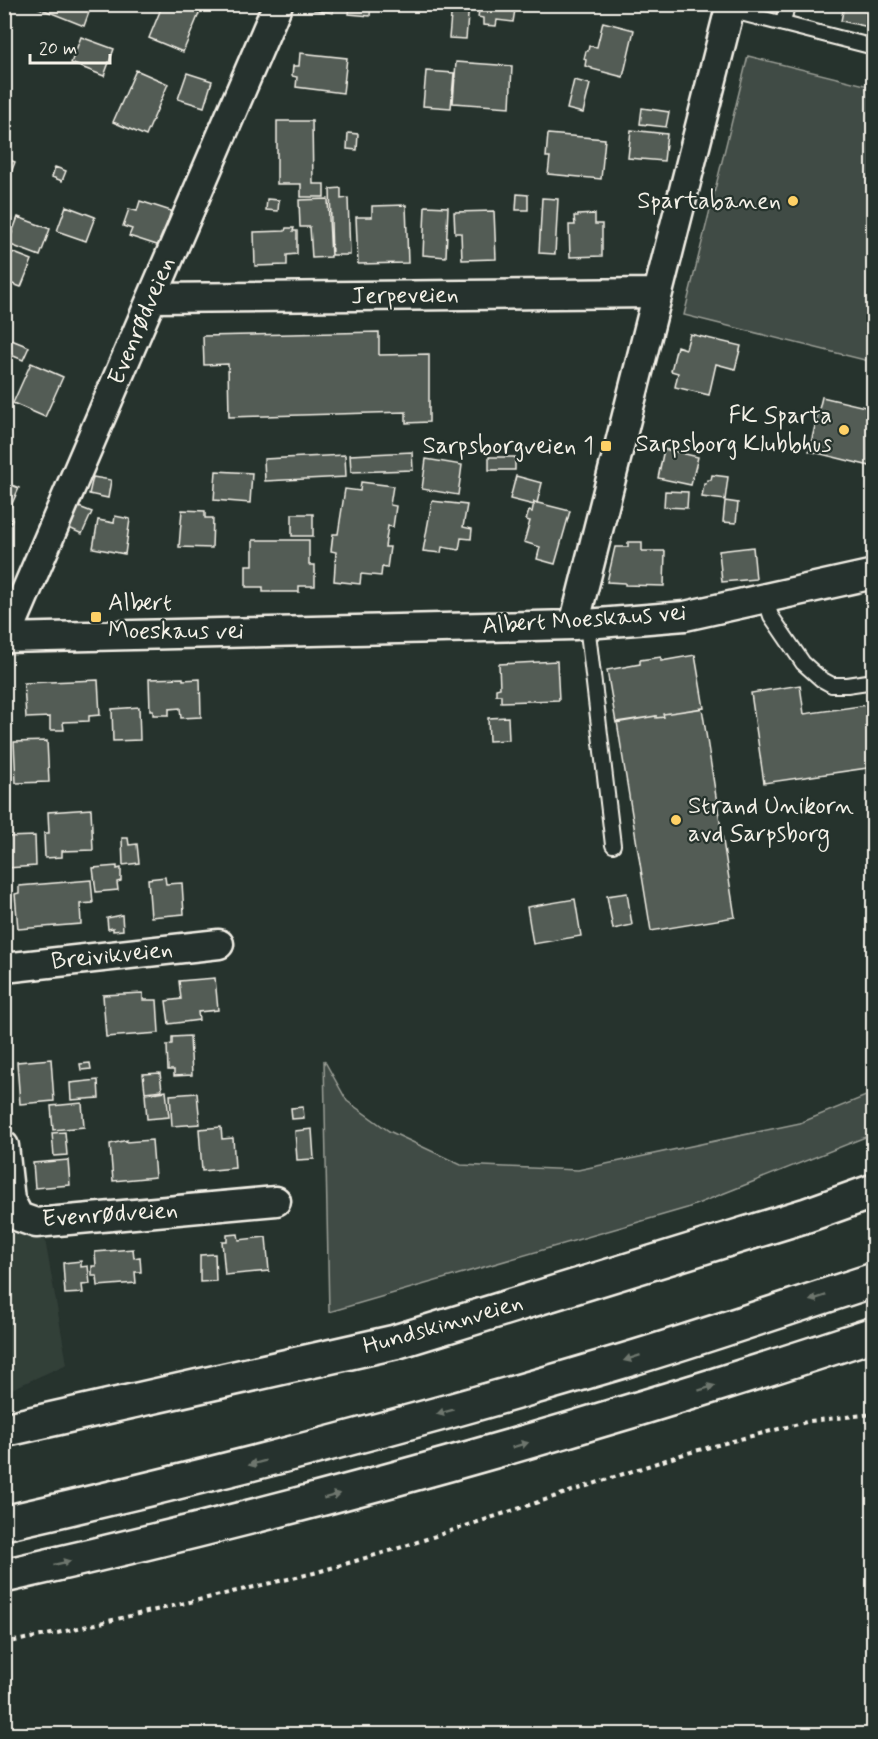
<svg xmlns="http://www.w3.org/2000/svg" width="878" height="1739" font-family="Mynerve,sans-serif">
	<rect width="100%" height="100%" fill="#26332d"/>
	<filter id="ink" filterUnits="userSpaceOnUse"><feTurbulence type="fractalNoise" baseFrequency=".0167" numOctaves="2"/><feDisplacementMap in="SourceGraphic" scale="12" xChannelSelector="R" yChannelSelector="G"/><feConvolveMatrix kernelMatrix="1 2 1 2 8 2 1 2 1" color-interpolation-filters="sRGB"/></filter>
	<g filter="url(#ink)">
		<path fill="#333f39" d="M4,1232L44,1234L67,1364L5,1392Z"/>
		<path fill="#414b45" stroke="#9a9e96" stroke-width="1.5" d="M748,56L873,87V362L684,315Z
			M324,1060L347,1101L389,1131L461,1165L578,1170L800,1123L873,1093V1134L687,1208L329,1312Z"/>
		<path fill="#525c55" stroke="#f4f1e8" stroke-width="1.5" d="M34,4H92L84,26L34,6Z
			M163,4H203L183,52L149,38Z
			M315,4H334L333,13L314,10Z
			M350,4H371L370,16L349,14Z
			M452,4H469L466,39L449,38Z
			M480,4H516L513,22L497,20L496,26L483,25V18L478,17Z
			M839,4H874V28L841,21L844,6Z
			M603,22L634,30L623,77L592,69V68L585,66L586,60L584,59L586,51H588L589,46L597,47Z
			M81,37L114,49L104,76L71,63Z
			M300,53L347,58L343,93L296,87L297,77L292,76L293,66H299Z
			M456,62L512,66L510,107L453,103Z
			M136,70L168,84L146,136L113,122Z
			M426,71L454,73L451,108L423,106Z
			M187,73L212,81L204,107L178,99Z
			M574,80L590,84L583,113L567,109Z
			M642,108L669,112L666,127L640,124Z
			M277,121H312L313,184H324V197H301V184H277Z
			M631,130L667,134L664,161L628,158Z
			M348,133L358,134L357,150L347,149Z
			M548,134L605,139L601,179L548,174L550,157H546Z
			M4,158L15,162L4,191Z
			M55,167L66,171L62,181L52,177Z
			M341,188V199L348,198L350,255H332L330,189Z
			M517,194L528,195V210H516Z
			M542,198L558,199L555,254L539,253Z
			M267,199L279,200L278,211L266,210Z
			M328,199L331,257L312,258L310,227H300L299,200Z
			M140,201L171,211L160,246L129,236L132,229L123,226L129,209L137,211Z
			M406,205L408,263L358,264L356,217H372V206Z
			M66,206L95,217L86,241L57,231Z
			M425,206L448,207L446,257L423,255Z
			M494,211L496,259L462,260L461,233H455L454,212Z
			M595,214V224H602V256L570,257L569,225H575L574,216H578V215Z
			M18,217L50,229L40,256L8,244Z
			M286,228H294L293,231H297V254L287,255V265L255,266L254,232L285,231Z
			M4,249L32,260L21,287L4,281Z
			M379,332V355L429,354V422L406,423V412L229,417L228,364L204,365L203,336Z
			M690,334L741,346L735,369L716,364L709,395L675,387L678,373L671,371L677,346L686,349Z
			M9,339L29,347L23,360L4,352Z
			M31,363L63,377L45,417L13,403Z
			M822,397L874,409V467L809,451Z
			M664,449L698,457L691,485L658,478Z
			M412,452L413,470L351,472L350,455Z
			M345,455L346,477L265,481L264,459Z
			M489,457H515V470H489Z
			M426,459L462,465L458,495L422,489Z
			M216,471L252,473L250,503L214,500Z
			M712,475L728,477L725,500L702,497L704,484H706L707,480H711Z
			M516,476L542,483L537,503L534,502V505L510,499Z
			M93,477L111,480L108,498L89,494Z
			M4,482L19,488L6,517L12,520L4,537Z
			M361,482L393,486L390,505L396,506L393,527L388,526L385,547H390L387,568L382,567L381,576L361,574L360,584L334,581L336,552L331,551L333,534H338L345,489L360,491Z
			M665,491L688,492L687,508L664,507Z
			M432,501L467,505L463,527L472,529L471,539L461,538L459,550L442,547L441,553L423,551Z
			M725,501L738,503L736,523L723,522Z
			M534,502L570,511L555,564L537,559L540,547L524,542L530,521L526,520L529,511L532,512Z
			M79,507L92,512L82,534L69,528Z
			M182,510L205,511V518H213L212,548L179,547Z
			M292,514H313V536H292Z
			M115,516L130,519L125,554L93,548L98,520L114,523Z
			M253,540H309V565H315V586H299V592H263V587H246V565H253Z
			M628,542H642V551H665L664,586L625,585V583L607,582L615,547H628Z
			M753,547L756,579L722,582L719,551Z
			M695,655L704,708L663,714L664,717L656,718V716L616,723L607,670L640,664V660L661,657V661Z
			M557,661L559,700L501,702V695H496V689L500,688L499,664Z
			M183,678V680L200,679L201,717L181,718L180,708L169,709V715H153V710H150L149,679Z
			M98,680L100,715L89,716V721L63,722L64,730H50V717L26,718L24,683Z
			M800,685L804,714L874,704V767L764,783L751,693Z
			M139,707L140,740L113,741L112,709Z
			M702,708L735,917L651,931L617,722L656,716V718L664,717L663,714Z
			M508,717L509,740L489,741L488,718Z
			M47,741L49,782L16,783L14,742Z
			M91,809L93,850L62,851V857L45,858L44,833H49L48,812Z
			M35,836L36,866L7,868L5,837Z
			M122,838H128L129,845L137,844L139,863L123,865Z
			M117,866V869L121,868V881L117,882L118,890L96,892L93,868Z
			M165,877L166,884L182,883L184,914L151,917L148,879Z
			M91,880L93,903L80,904L81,924L18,929L15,894L19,893V886Z
			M627,893L632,925L613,929L607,896Z
			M575,899L581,936L533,944L527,907Z
			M122,915L123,930L113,931V928L108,929L107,918Z
			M215,978L218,1010L198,1012L199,1020L169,1024L166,1001L181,999L179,981Z
			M143,993V1000H157L159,1033L106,1037L103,995Z
			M190,1036L192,1075L174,1076V1070H168L167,1045L172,1044V1037Z
			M51,1059L54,1101L20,1104L17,1062Z
			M90,1063L91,1069L81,1070L80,1064Z
			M160,1073L162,1090L145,1092L143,1074Z
			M98,1080L99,1098L71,1100L70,1083Z
			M166,1091L169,1117L147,1119L145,1094Z
			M197,1093L200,1124L172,1126L170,1095Z
			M82,1103L84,1127L53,1130L51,1106Z
			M303,1107L304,1118L292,1119L291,1108Z
			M221,1127L222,1139L233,1138L235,1168L202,1171L199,1129Z
			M312,1129L314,1159L297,1160L295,1131Z
			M65,1132L67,1155L54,1156L52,1133Z
			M127,1140L126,1142L152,1140L155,1177L113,1181L110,1144Z
			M68,1160L70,1185L35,1188L33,1163Z
			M238,1234L239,1240L266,1237L269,1271L225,1275L222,1241H227V1235Z
			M133,1249L134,1258L140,1257L141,1272H135L136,1283L98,1286L97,1276H92V1266H96L95,1252Z
			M215,1254L216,1281L200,1282V1255Z
			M81,1261V1267L88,1266L90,1284L82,1285L83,1293L65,1294L63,1263Z"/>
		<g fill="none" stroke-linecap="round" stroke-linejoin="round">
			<g stroke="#f4f1e8" stroke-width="18">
				<path id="lane" d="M729,10L874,47
					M783,24L787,4
					M765,598L771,616L803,663L821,679L832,685H847L874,681
					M587,624L613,845"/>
			</g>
			<g stroke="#f4f1e8" stroke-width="33">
				<path id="street" d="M152,298L658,293
					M574,625L731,4
					M4,638L574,625L685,616L874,574
					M6,638L278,4
					M4,968L219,944
					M4,1146L10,1200L19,1217L36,1223L276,1201"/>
			</g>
			<g stroke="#f4f1e8" stroke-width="38">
				<path id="secondary" d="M4,1430L395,1342L807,1215L874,1191"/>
			</g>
			<g stroke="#f4f1e8" stroke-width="38">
				<path id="highway" d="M4,1523C212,1476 419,1422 623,1361C707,1336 790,1307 874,1280
					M4,1576C298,1510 588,1429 874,1334"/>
			</g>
			<path stroke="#f4f1e8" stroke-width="4" stroke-dasharray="4.5 4.5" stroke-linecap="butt" d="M4,1643L57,1633L314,1573L393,1550L684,1454L744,1438L810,1421L874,1414"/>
			<use href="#lane" stroke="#26332d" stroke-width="14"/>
			<use href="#street" stroke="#26332d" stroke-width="28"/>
			<use href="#secondary" stroke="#26332d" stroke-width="33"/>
			<use href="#highway" stroke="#26332d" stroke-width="33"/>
		</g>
		<defs><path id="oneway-solid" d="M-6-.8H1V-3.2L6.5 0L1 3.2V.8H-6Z" transform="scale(1.5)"/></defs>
		<g fill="#6e766e">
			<use href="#oneway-solid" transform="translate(818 1298) rotate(162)"/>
			<use href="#oneway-solid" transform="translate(632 1358) rotate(162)"/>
			<use href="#oneway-solid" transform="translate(707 1388) rotate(-17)"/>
			<use href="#oneway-solid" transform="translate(445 1412) rotate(165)"/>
			<use href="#oneway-solid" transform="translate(520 1445) rotate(-17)"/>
			<use href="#oneway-solid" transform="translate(257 1463) rotate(165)"/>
			<use href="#oneway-solid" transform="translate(332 1496) rotate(-15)"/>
			<use href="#oneway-solid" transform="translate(62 1563) rotate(-13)"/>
		</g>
	</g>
	<g fill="#ffd166" stroke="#26332d" stroke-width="2">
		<circle cx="793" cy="201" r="6"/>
		<circle cx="844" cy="430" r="6"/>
		<rect x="600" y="440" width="12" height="12" rx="3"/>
		<rect x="90" y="611" width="12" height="12" rx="3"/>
		<circle cx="676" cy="820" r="6"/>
	</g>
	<g text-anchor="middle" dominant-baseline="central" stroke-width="4.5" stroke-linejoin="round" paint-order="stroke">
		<g font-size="24" fill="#f4f1e8" stroke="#26332d" text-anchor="end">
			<text x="781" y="201">Spartabanen</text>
			<text x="832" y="416">FK Sparta<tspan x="832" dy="28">Sarpsborg Klubbhus</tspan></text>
			<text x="594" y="446">Sarpsborgveien 1</text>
			<text x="108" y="603" text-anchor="start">Albert<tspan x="108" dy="28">Moeskaus vei</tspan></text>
			<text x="688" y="806" text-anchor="start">Strand Unikorn<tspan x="688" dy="28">avd Sarpsborg</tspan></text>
		</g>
		<g font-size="24" fill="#f4f1e8" stroke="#26332d">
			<text transform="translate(405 296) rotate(-1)">Jerpeveien</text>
			<text transform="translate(142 321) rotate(-67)">Evenrødveien</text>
			<text transform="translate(584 620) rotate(-4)">Albert Moeskaus vei</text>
			<text transform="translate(112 956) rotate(-6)">Breivikveien</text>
			<text transform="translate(110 1215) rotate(-4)">Evenrødveien</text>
			<text transform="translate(443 1325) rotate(-16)">Hundskinnveien</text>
		</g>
	</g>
	<rect width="878" height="1739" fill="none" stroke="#26332d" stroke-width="24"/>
	<rect x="12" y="12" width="854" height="1715" fill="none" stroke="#f4f1e8" stroke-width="2" filter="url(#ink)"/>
	<path d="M30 54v9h80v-9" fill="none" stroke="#f4f1e8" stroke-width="3"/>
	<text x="39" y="54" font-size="18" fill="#f4f1e8" stroke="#26332d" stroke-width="4.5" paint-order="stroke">20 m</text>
</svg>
